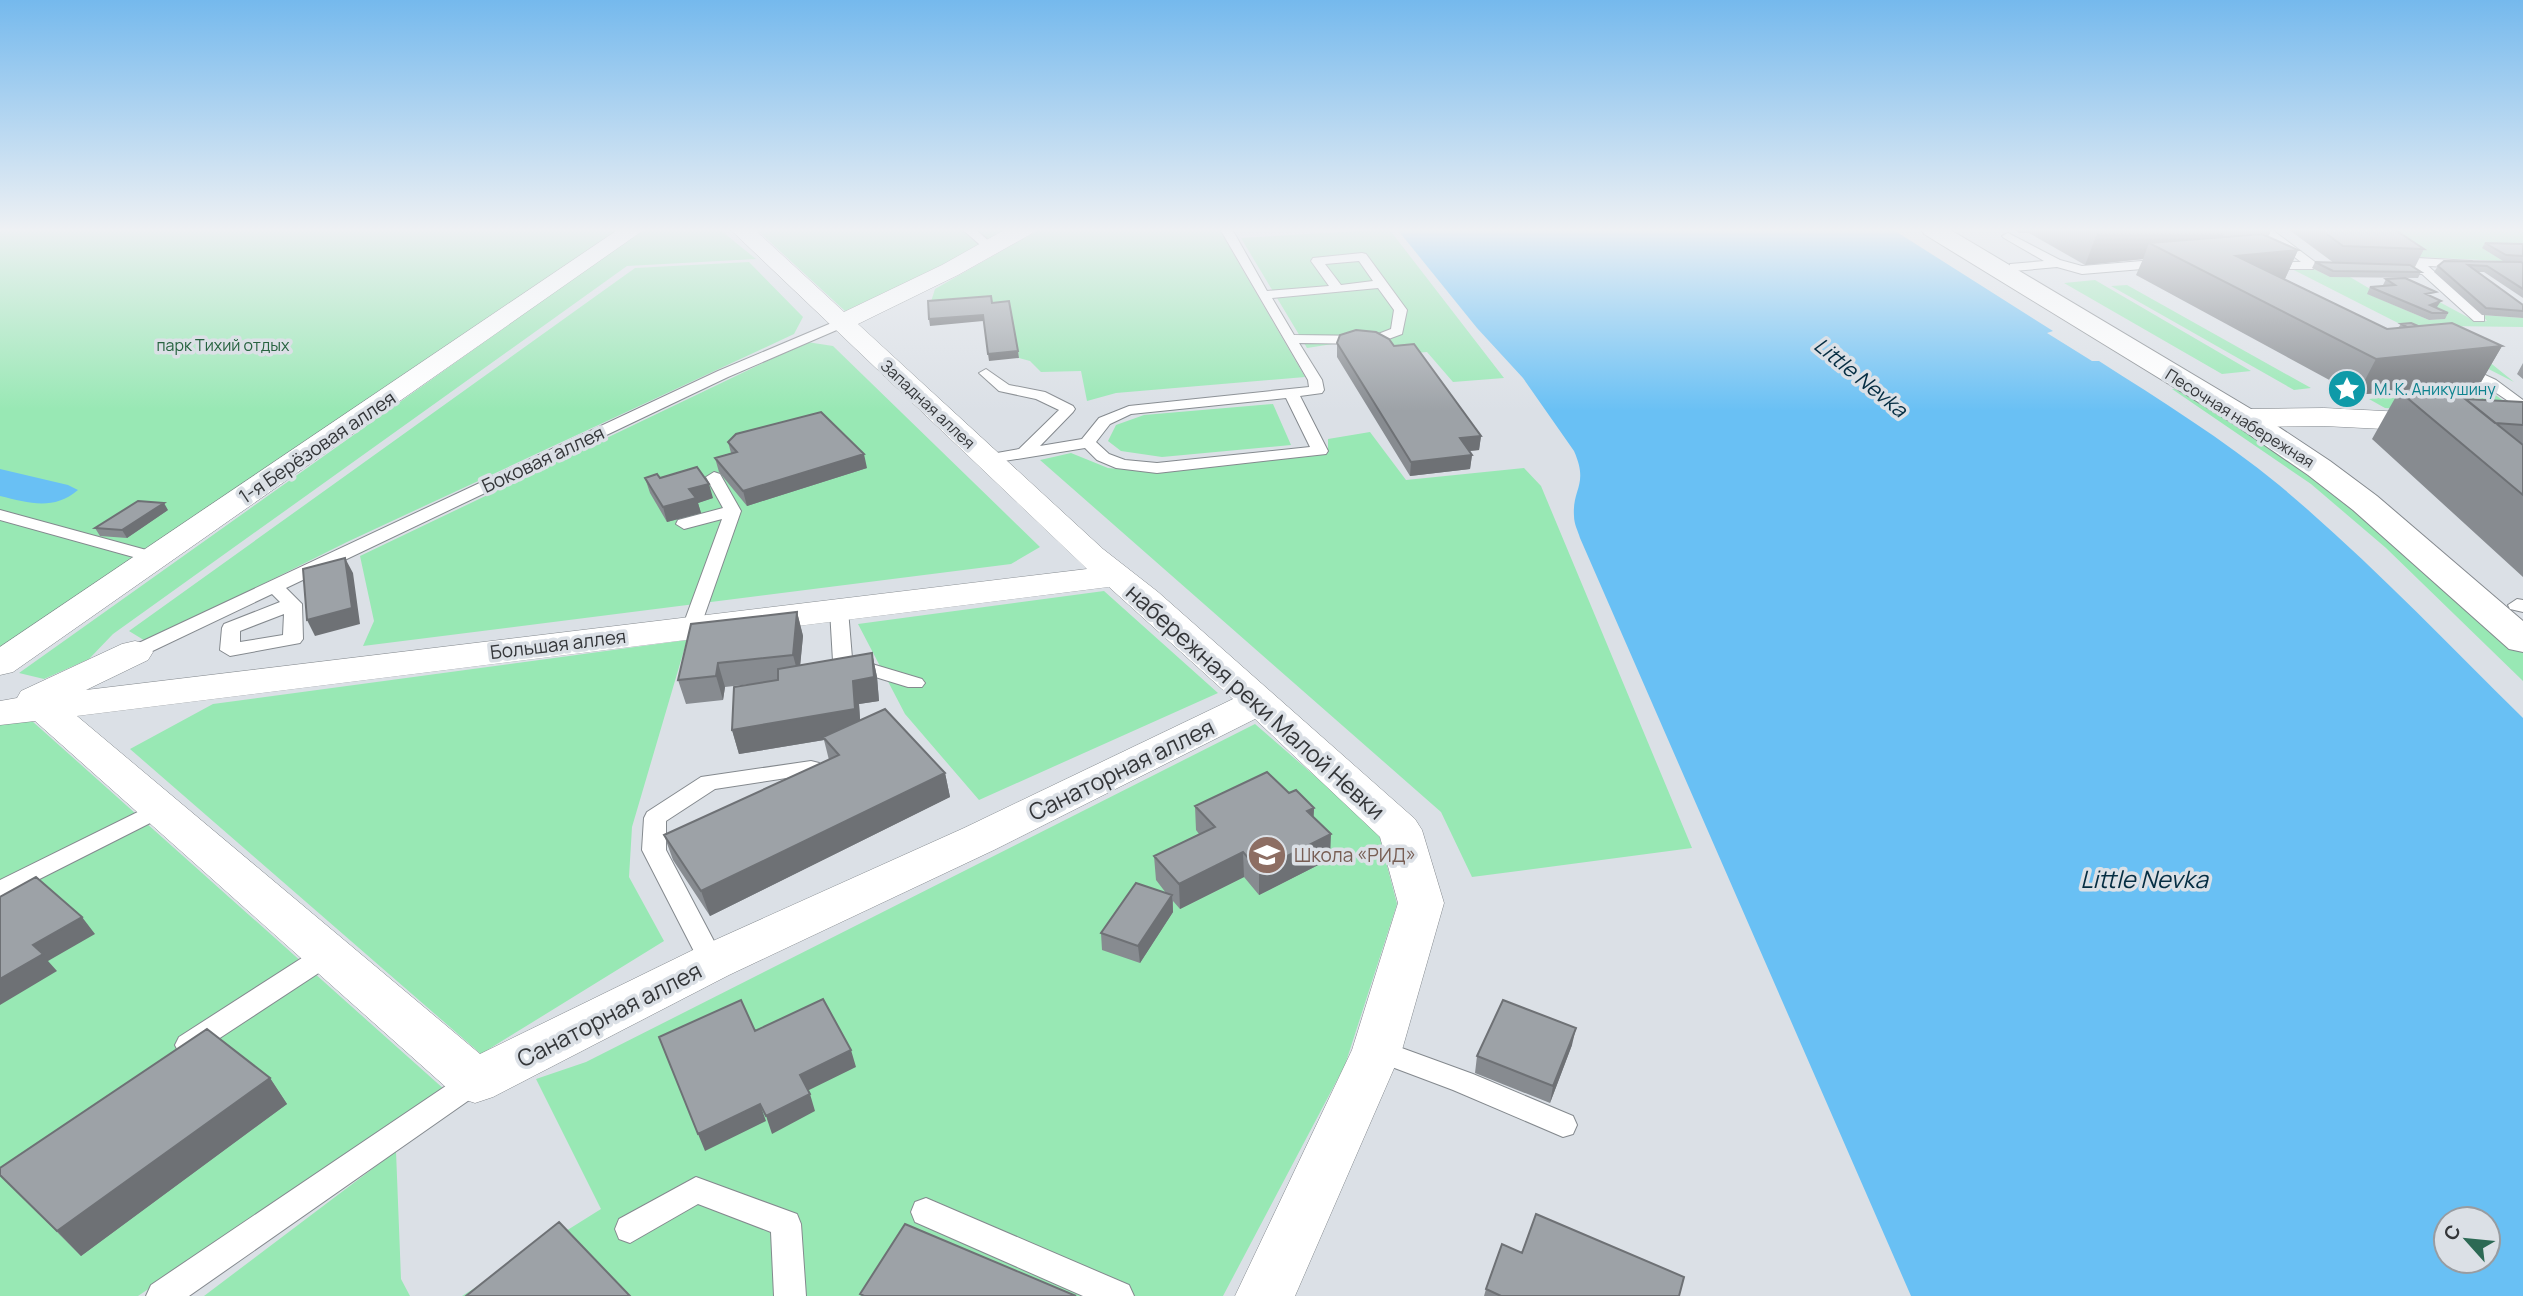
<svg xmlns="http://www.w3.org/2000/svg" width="2523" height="1296" font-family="Manrope,sans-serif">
	<rect width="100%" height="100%" fill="#dbe0e6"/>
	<path fill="#98e8b4" d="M0,229H628L0,654Z
		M643,229H719L756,259L627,266L113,634L89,659L44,679L19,673Z
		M756,229H1012L972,252L845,311Z
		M1040,229H1219L1305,377L1116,393L1087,401L1081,371L1041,372L1030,361L1019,358L1009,308H929L935,289Z
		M1389,229L1504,378L1453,382L1427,352L1402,354L1339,343L1307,348L1241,238Z
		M2379,229H2523V250L2484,249L2503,261L2419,257Z
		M749,262L803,317L794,334L347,542L147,642L129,631L635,268Z
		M2288,267L2312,268L2330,277H2350L2377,293L2368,294L2429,320L2443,319L2426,311L2432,298L2473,320L2487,321L2482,315L2523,318V327L2445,326L2514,382Z
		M2095,280L2251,371L2222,374L2064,283Z
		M2127,285L2311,388L2294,390L2111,286Z
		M807,342L833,346L1040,547L1011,564L363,646L374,621L360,556Z
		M2484,386L2523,416L2385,408L2369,399Z
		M2184,388L2264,437L2416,552L2523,652V681L2386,548L2311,484L2172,389Z
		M1273,404L1291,445L1162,457L1121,451L1108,441L1116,425L1144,415Z
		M1370,432L1406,480L1524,468L1541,486L1692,848L1472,877L1441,812L1040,460L1071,453L1108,468L1161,473L1328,452V439Z
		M1104,591L1218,693L979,800L905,714L858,624Z
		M687,640L632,827L629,877L664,941L481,1054L130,749L213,704Z
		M32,721L445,1090L138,1296H0V725Z
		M1255,724L1378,831L1397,904L1345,1065L1223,1296H462L601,1209L536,1079L586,1062Z
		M396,1151L401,1279L410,1296H204Z"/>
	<path fill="#69c0f4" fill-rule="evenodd" d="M1397,229H1892L2053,331L2047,333L2092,361H2099C2160,400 2223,439 2279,485C2365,557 2443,639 2523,718V1296H1911L1580,538C1578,531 1574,524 1574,516C1572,488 1589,485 1574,451L1523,378L1477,328ZM2488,1219V1261H2446V1219Z
		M0,469L68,485L78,490C53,511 29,503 0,496Z"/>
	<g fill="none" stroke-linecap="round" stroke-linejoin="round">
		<g stroke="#84898e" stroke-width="2">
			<path id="service" d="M962,229H975L997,248L987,251Z
				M1220,229H1232L1267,291L1329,286L1311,261L1313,258L1362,253L1366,254L1407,310L1402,334L1375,344L1299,343L1322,380L1324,390L1322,393L1300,396L1328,451L1326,454L1157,473L1116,468L1097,460L1085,448L986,464L980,462L978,459L980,456L1019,449L1059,410L1036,399L999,391L979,373L986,369L1009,385L1045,392L1073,406L1075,409L1073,412L1040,446L1082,439L1099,418L1129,406L1309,387L1308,380ZM1359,261L1373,281L1341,285L1325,264ZM1378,288L1394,310L1391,329L1373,336L1294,335L1272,298ZM1286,398L1310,447L1157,463L1125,460L1109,454L1096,442L1110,424L1131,414Z
				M2258,229H2271L2319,265L2313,269H2261L2259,266L2265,262H2301Z
				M2008,233L2060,260L2082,266L2166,259L2172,263L2166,267L2082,274L2057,267L2014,271L2010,270V264L2044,261L2004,238L2002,236Z
				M2417,258L2472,261L2474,264L2468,268L2428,266L2484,315V321H2474L2422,274L2394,273L2388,269L2394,265L2414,266L2411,262Z
				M841,319L846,320V326L728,377L286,588L302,604L303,639L300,643L230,656L220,650L222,628L224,624L280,602L272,594L142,656L135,658L125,652L128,648L718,371ZM284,614L283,635L240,642V631Z
				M2459,363L2496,380L2523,400V411L2486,386L2454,370L2452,367Z
				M714,472L720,474L741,511L700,628L691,634L682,628L722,519L684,529L676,524L678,520L723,508L706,477Z
				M0,510L161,554L164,558L155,563L0,520Z
				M2517,599L2523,600V612L2510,609L2508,605Z
				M839,604L848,610L852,658L922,679L925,683L922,687H908L836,665L833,661L830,610Z
				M811,761L819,763L822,768L819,773L715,789L666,821V850L725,962L721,969L712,972L703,969L642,850L644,818L647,812L701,777Z
				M160,801L168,804L171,809L168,814L0,899V880Z
				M328,944L337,947L340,954L337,961L197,1053L188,1056L179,1053L175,1045L179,1037L319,947Z
				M1377,1039L1473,1074L1573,1116L1577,1125L1573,1134L1563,1137L1453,1090L1368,1058L1364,1050L1368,1042Z
				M475,1069L485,1073L489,1081L485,1089L189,1296H146L151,1285L465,1073Z
				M696,1177L797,1214L801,1224L806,1296H774L771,1232L698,1204L630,1243L619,1239L615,1229L619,1219Z
				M926,1198L1129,1285L1134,1296H1083L915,1222L911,1212L915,1202Z"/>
		</g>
		<g stroke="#84898e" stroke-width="1">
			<path id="minor" d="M619,229H645L13,672L0,675V647Z
				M730,229H754L844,312L942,265L1006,229H1034L1031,234L958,275L858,324L1103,549L1158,592L1415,819L1422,830L1444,903L1402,1050L1295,1296H1235L1352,1050L1398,903L1380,837L1255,719L994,850L729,975L493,1097L475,1103L457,1097L35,721L0,725V701L17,698L21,691L122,644L135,641L148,644L153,652L148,660L86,690L1087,569ZM1109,587L1233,699L964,828L695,949L480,1054L77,716Z
				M2324,408L2523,418V436L2324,426L2245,427L2235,424L2231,418L2235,412L2245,409Z"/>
		</g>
		<g stroke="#84898e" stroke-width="2">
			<path id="secondary" d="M1921,229H1949L2256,412L2330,461L2377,496L2523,621V652L2509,649L2353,510L2308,475L2234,424L1924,234Z"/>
		</g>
		<use href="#service" fill="#fff" fill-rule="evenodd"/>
		<use href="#minor" fill="#fff" fill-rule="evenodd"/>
		<use href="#secondary" fill="#fff" fill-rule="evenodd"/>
	</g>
	<path fill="#878b90" d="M2012,229H2272L2268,237L2298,250L2285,279L2387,329L2398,328L2401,324L2418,326L2502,346L2481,382L2357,395L2136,275L2143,259L2085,265L2029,233H2019Z
		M2288,229H2394L2424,249L2415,267H2412L2421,272L2418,278L2330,277L2312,268L2315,262L2334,263Z
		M2485,243L2523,244V262L2503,261L2482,248Z
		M2523,263V298L2484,272H2478L2523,305V318L2482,315L2434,272L2438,266Z
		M2386,279L2433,297L2437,307L2436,308L2448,313L2445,319L2429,320L2367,294L2370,287L2384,286L2383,285Z
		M1337,343L1394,346L1481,436L1479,450L1469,451L1472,455L1470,469L1410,476L1337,357Z
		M2523,363V379L2517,374Z
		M2399,391L2465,399L2523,402V577L2372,439Z
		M728,442L867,468L747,506L719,472L715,458L731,453Z
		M645,478H660L713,498L698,503L701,513L667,522L650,493Z
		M168,510L127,538L100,536L95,528Z
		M797,612L803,636L800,665L872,653L877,677L879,701L859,704L860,720L945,773L950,797L710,916L673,860L664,835L829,760L824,740L739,754L732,730L760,683L725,687L723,700L686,704L678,680Z
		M1195,806L1314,808L1313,817L1330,859L1259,895L1244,877L1180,909L1173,901V912L1140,963L1102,950L1101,933L1166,893L1156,880L1154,856L1199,834L1196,830Z
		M1572,1045L1550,1103L1475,1073L1477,1056Z
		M270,1078L287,1104L81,1256L0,1175Z
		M1522,1253L1679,1296H1484L1486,1289Z"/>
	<path fill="#6e7175" d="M2097,229H2226L2217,251L2149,243L2143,259L2085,265L2097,234L2096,233Z
		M2298,250L2283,283L2236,256Z
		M2441,301L2437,307L2426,311L2430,305Z
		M983,315V321L930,326L929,319Z
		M2502,346L2481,382L2357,395L2376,359Z
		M1018,351L1019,358L989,361L988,354Z
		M1481,436L1479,450L1458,452L1460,438Z
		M864,454L867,468L747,506L743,491Z
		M1472,455L1470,469L1410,476L1411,462Z
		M709,484L713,498L698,503L701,513L667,522L663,507L689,489Z
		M164,503L168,510L127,538L122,530Z
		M345,558L353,573L360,624L315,636L307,620Z
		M797,612L803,636L799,678L793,655Z
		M872,653L877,677L879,701L859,704L861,733L823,737L824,740L739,754L732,730L853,681Z
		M718,663L725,687L723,700L716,676Z
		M945,773L950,797L710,916L701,891Z
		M1314,808L1313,832L1307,811Z
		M1331,834L1330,859L1259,895V870Z
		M1243,852L1244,877L1180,909L1179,884Z
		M1172,895L1173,912L1140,963L1138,946Z
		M82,917L95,934L48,961L57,971L0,1005V979L33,945Z
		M1576,1028L1572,1045L1550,1103L1553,1086Z
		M851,1050L856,1067L805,1092L800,1075Z
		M270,1078L287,1104L81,1256L57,1231Z
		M810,1094L815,1111L772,1134L766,1116Z
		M760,1104L766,1121L705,1151L698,1134Z"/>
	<path fill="#9da2a7" stroke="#6e7175" stroke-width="2" d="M2320,229H2394L2424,249L2343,246Z
		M2262,234L2298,250L2236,256L2387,329L2452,323L2502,346L2376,359L2149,243Z
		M2485,243L2523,244V256L2506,255Z
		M2444,261L2521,262L2523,263V289L2487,266L2468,265L2523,305V311L2486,308L2438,266Z
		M2315,262L2410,265L2421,272L2333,271Z
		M2405,278L2436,292L2426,294L2441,301L2430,305L2448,313H2432L2370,287L2395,285L2386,279Z
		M991,296L992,303L1009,301L1018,351L988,354L983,315L929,319L928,301Z
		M2411,323L2418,326L2407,327L2401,324Z
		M1356,330L1376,332L1389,339L1394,346L1414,344L1481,436L1460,438L1472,455L1411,462L1337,343L1340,335Z
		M2399,391L2458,393L2523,445V495Z
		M2465,399L2523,402V425L2495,423Z
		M821,412L864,454L743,491L715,458L737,452L728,442L736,434Z
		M697,467L709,484L689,489L696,498L663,507L645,478L657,474L660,478Z
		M138,501L164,503L122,530L95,528Z
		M345,558L352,608L307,620L303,569Z
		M797,612L793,655L718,663L716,676L678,680L691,624Z
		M872,653L874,677L853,681L855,709L732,730L734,687L778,680V669Z
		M885,709L945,773L701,891L664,835L839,755L823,737Z
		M1267,772L1289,793L1296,790L1314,808L1307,811L1331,834L1259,870L1243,852L1179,884L1154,856L1215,827L1195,806Z
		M36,877L82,917L33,945L43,954L0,979V897Z
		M1136,883L1172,895L1138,946L1101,933Z
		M823,999L851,1050L800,1075L810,1094L766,1116L760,1104L698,1134L659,1037L741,1000L755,1031Z
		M1503,1000L1576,1028L1553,1086L1477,1056Z
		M207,1029L270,1078L57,1231L0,1175V1168Z
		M1536,1214L1684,1277L1679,1296H1501L1486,1289L1502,1244L1522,1253Z
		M559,1222L630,1296H466Z
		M905,1224L1076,1296H864L860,1294Z"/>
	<linearGradient id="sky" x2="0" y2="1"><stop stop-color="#75b9ed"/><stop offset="0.56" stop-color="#eff1f4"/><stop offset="1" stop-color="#eff1f4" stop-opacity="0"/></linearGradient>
	<rect width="2523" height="411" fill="url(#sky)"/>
	<defs>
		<g id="sight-disc" transform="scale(2.0125)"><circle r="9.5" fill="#0f9aa8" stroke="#dbe0e6"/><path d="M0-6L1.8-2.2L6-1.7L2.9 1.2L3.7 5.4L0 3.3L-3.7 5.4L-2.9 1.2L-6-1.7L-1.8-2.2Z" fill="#fff"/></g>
		<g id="school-disc" transform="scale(2.0125)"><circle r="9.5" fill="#8d6e63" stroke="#dbe0e6"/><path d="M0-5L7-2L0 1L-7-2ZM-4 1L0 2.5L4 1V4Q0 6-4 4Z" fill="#fff"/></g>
	</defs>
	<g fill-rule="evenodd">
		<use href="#sight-disc" x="2347" y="389"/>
		<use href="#school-disc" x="1267" y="855"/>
	</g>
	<g text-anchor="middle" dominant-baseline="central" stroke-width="7" stroke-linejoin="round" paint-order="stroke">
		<g font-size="16" fill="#276340" stroke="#dbe0e6">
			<text x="223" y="345">парк Тихий отдых</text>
		</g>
		<g font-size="16" fill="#0d838f" stroke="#dbe0e6" text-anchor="start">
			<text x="2374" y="389">М. К. Аникушину</text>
		</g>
		<g font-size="16" fill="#343639" stroke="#dbe0e6">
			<text transform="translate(928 404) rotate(43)">Западная аллея</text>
			<text transform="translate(2240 418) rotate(32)">Песочная набережная</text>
		</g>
		<g font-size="19" fill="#343639" stroke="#dbe0e6">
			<text transform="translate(317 447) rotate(-34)">1-я Берёзовая аллея</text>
			<text transform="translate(543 459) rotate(-25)">Боковая аллея</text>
			<text transform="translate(558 644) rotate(-7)">Большая аллея</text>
		</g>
		<g font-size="19" fill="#785e54" stroke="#dbe0e6" text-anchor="start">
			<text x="1294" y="855">Школа «РИД»</text>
		</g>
		<g font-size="21" font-style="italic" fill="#052d42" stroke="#dbe0e6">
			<text transform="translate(1861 377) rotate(39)">Little Nevka</text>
		</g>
		<g font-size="23" fill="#343639" stroke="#dbe0e6">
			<text transform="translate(1256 701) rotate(42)">набережная реки Малой Невки</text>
			<text transform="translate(1121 769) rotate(-26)">Санаторная аллея</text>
			<text transform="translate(609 1014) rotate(-27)">Санаторная аллея</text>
		</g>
		<g font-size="24" font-style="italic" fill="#052d42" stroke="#dbe0e6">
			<text x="2144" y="878">Little Nevka</text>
		</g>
	</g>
	<g transform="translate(2467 1240) rotate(297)"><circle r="33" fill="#dbe0e6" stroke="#989ca1" stroke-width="2"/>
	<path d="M0-5L12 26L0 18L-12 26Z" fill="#2c6954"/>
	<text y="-10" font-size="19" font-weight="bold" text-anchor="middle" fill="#343639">С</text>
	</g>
</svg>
